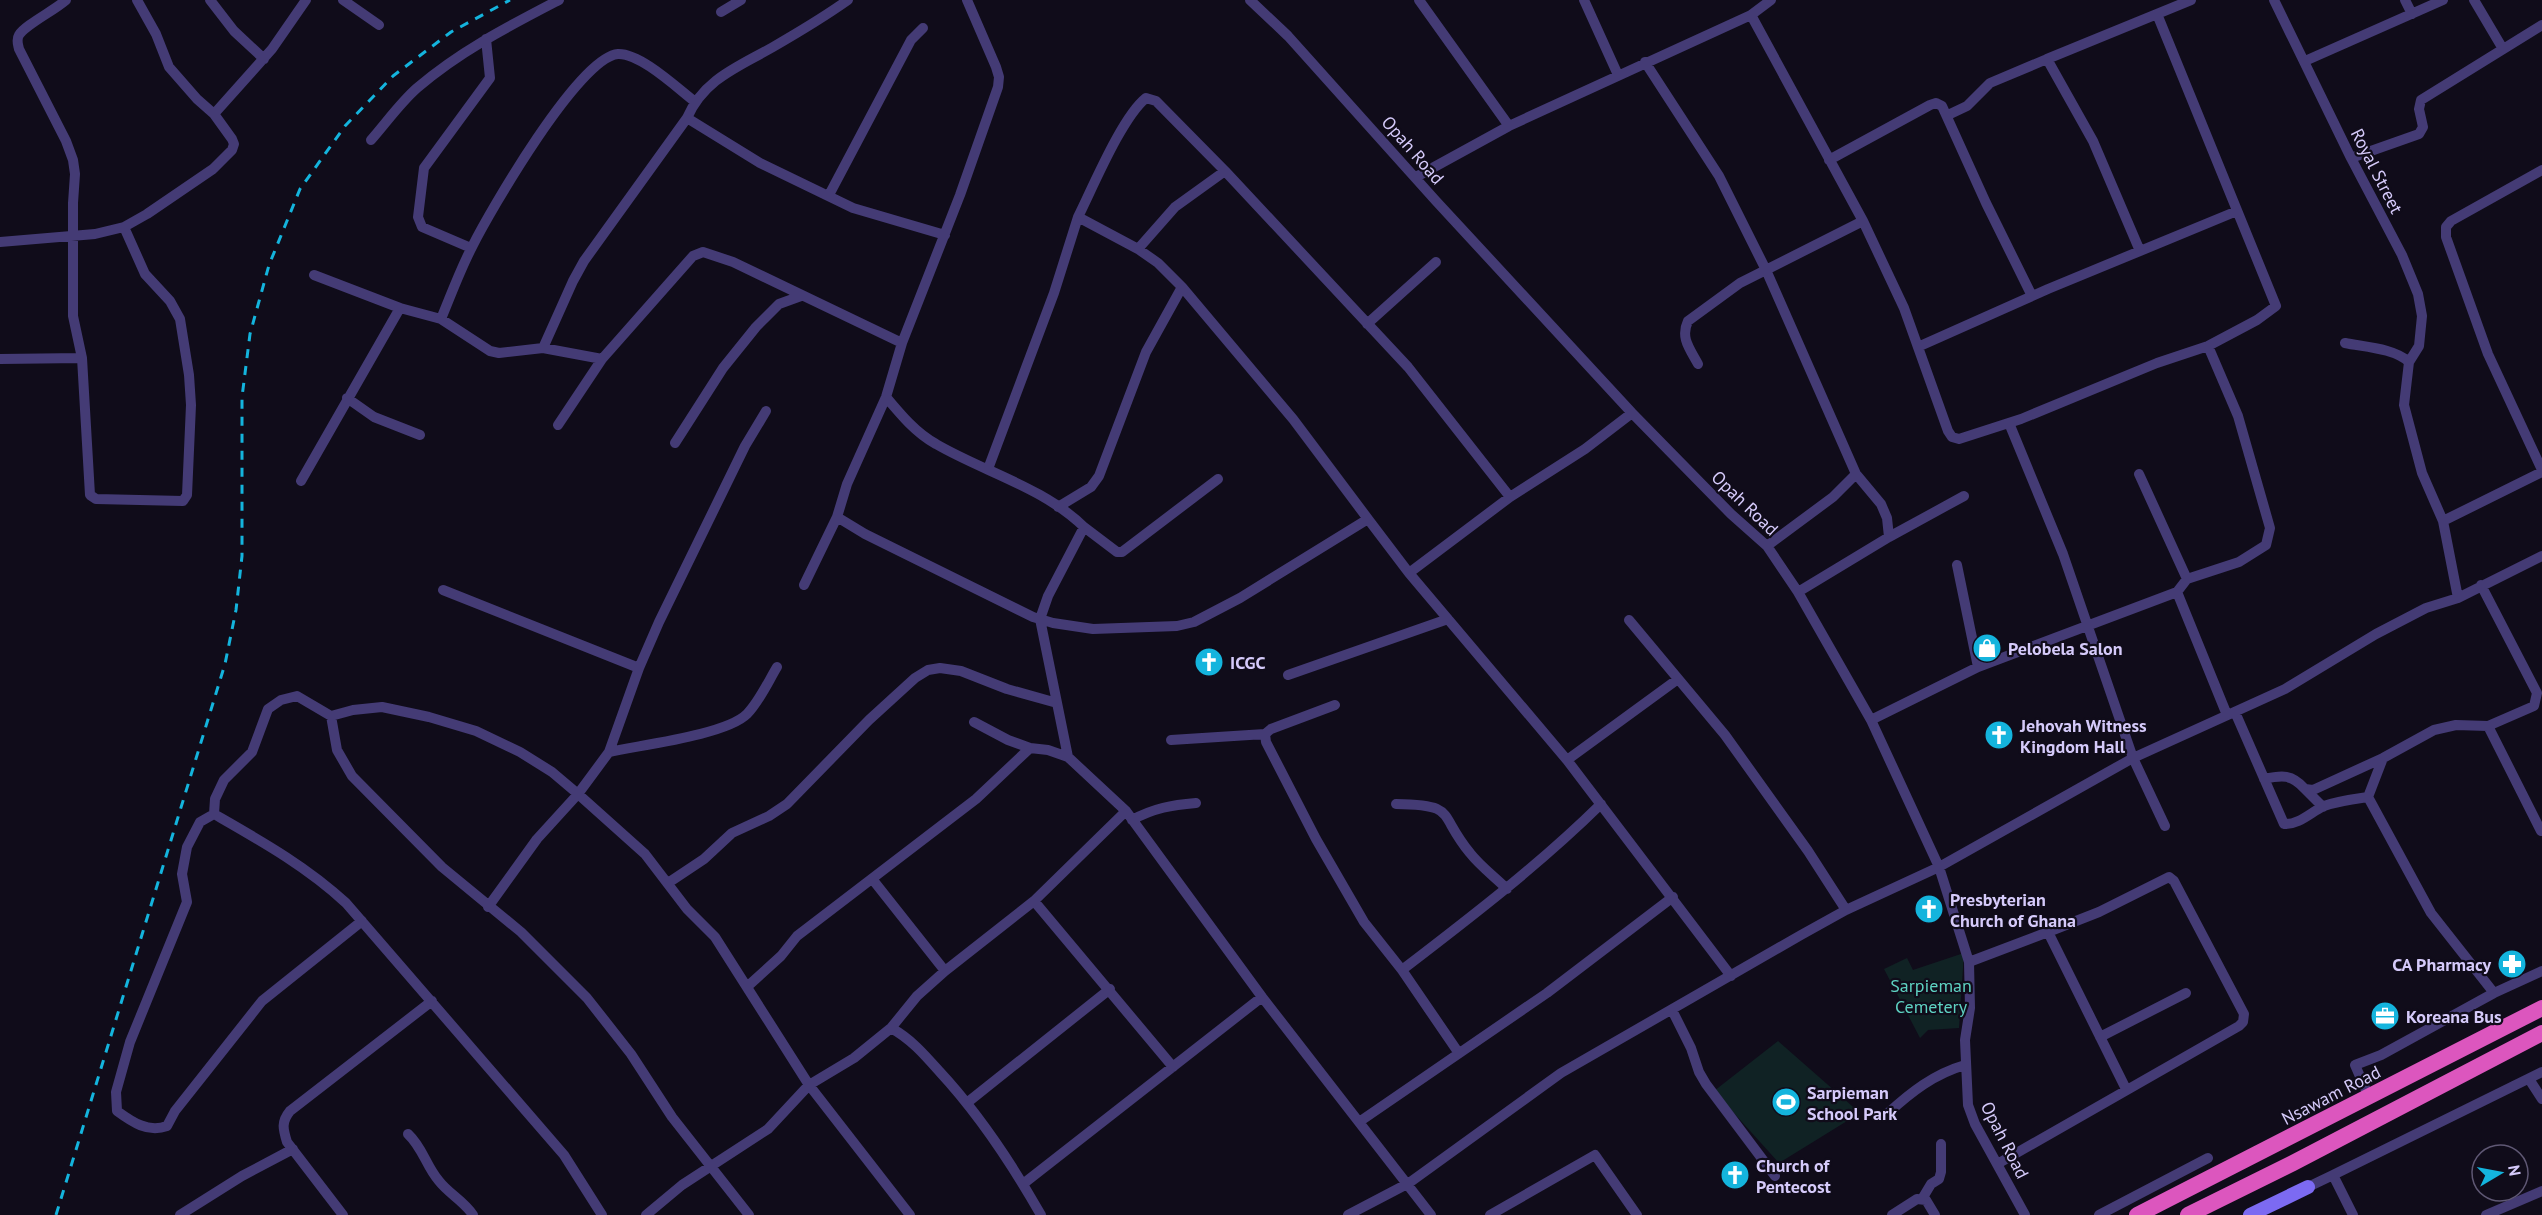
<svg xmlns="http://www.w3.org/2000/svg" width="2542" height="1215" font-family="'PT Sans',sans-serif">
	<rect width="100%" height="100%" fill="#100c1a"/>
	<path fill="#102224" d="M1964,953L1959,1028L1928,1030L1920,1038L1884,969L1907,958L1913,970Z
		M1778,1041L1860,1113L1779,1163L1714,1091Z"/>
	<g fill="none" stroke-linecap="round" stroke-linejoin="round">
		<path stroke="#443b75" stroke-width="10" d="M66,0C55,10 25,25 19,35C16,40 18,44 19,49L66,141L73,160L75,174L73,203V316L82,358L90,495L96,499L183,501L187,495L191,405L189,375L180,319L170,301L145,274L124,227
			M210,0L234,31L264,59
			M343,0L379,25
			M967,0L996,67L999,77L998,87L960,195L902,343L886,397L847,484L837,517L865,534L1033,617L1053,623L1093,629L1177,626L1194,622L1240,598L1368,519L1409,573L1567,760L1731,976
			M1250,0L1288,36L1436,201L1632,413L1731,514L1767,546L1798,592L1871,720L1939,867L1969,962L1970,1008L1965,1040L1968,1105L1975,1124L2025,1215
			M1419,0L1509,126
			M1584,0L1618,75
			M2274,0L2351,158L2402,255L2418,294L2422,316L2419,346L2409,362L2404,405L2422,473L2443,521
			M2405,0L2412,14
			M2474,0L2503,49
			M721,12L741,0
			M1751,15L1863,221L1904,308L1948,431L1952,437L1959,439L2021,419L2157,363L2208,346L2257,320L2276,306L2157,14
			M2047,59L2191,0
			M2305,61L2443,0
			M1645,62L1719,176L1766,270L1856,474L1881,504L1887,518L1889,537
			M214,114L272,49L306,0
			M1948,115L1967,106L1990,83L2047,59L2093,141L2140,251
			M687,118L760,163L853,208L945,235
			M371,140C386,123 400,103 417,88C460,51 509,26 559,0
			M2351,158L2419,134L2423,127L2419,109L2421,100L2542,25
			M1829,160L1930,105L1936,103L1942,106L1986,203L2032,296
			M2542,170L2451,221L2446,227V237L2488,354L2542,470
			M1416,177L1509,126L1751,15L1771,0
			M829,195L911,40L923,28
			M1078,217C1093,187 1122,117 1146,98L1156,101L1225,171
			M0,242L95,234L124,227L147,214L213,169L232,150L234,144L232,139L214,114L197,99L169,67L156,34L137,0
			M471,248L422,227L418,217L424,168L490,78L486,39
			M1138,249L1175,207L1225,171L1408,367L1510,497
			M314,275L400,308
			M441,319C451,295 460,270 472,247C490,211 579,57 618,54C640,53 676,87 694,101
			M1367,324L1436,262
			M2345,343C2364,347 2394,348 2409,362
			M1920,346L2048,289L2237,211
			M543,348L573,281L584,261L687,118C704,79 738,67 773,47C799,32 824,17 848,0
			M0,359L82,358
			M1698,364C1690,349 1680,338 1688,321L1740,283L1863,221
			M886,397C901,415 916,433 936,444C984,472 1043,487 1084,527L1048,596L1040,619L1068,757
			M347,398L374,417L420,435
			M2009,423L2063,554L2133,758L2165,826
			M558,425L602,359L693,256L703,252L733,262L902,343
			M675,443L723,368L756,327L779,304L801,296
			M988,469L1054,293L1078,217L1138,249L1158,263L1182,287L1293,419L1368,519
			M2139,474L2187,579
			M301,481L400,308L441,319L490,351L499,353L543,348L602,359
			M1058,507L1091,487L1099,476L1146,352L1182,287
			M1084,527L1117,552H1122L1218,479
			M1767,546L1833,497L1856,474
			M1957,565L1978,667
			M1409,573L1510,497L1585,449L1632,413
			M804,585L837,517
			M443,590L639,668
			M1798,592L1889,537L1964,496
			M2177,592L2227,715
			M2458,598L2443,521L2542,472
			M1629,620L1725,735L1808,851L1846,910
			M1288,675L1448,619
			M1335,705L1271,729L1265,734L1266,742L1316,839L1364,922L1402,970L1458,1052
			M2235,712L2284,824C2299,825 2311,812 2324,806C2338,801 2354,799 2368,797
			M1871,720L1978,667L2177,592L2187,579L2239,562L2266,545L2270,528L2238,416L2208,346
			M974,722L1008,740L1030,748L1048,750L1068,757L1126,811L1262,997L1431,1215
			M2488,726L2541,831
			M1171,740L1265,734
			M609,752C640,745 726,735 747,714C759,702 768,682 777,667
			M2383,758L2368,797L2431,913L2494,993
			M1567,760L1678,679
			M2264,779C2282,775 2292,774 2305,789L2313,790L2383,758L2434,730L2456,725L2488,726L2534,706L2537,693L2481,585
			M2305,789L2323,807
			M1396,804C1458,805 1437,813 1470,853C1480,866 1495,877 1507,889
			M214,814L200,822L187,847L182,874L187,902L130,1042L116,1092L117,1111C132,1122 148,1133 167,1126L175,1111L262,1001L362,921
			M214,814C261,841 306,866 346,903L564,1155L602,1215
			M214,814L215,799L224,780L252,752L268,709L281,700L297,696L331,716
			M1132,820C1154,808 1172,805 1196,803
			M873,880L945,971
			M668,883L704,859L732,833L769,816L787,804L869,720L915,678L928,670L940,668L961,671L1007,689L1057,703
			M1034,901L1173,1067
			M488,907L537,839L578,794L609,752L639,668L659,622L745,446L766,411
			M1969,962L2048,932L2126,1089
			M1402,970C1471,917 1539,865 1601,804
			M748,986L781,956L797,936L976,799L1030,748
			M1672,1010L1691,1048L1699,1072L1706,1084L1775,1176
			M891,1028C911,1039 924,1054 939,1071C979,1114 1012,1164 1041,1215
			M2100,1037L2186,993
			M2529,1079L2542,1099
			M2369,1097L2355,1065L2381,1055L2494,993L2542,971
			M968,1102L1110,989
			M1887,1114C1911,1092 1934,1074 1965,1065
			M1359,1122L1547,993L1673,897
			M408,1134C423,1148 426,1166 439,1181C449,1194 464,1201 473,1215
			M1999,1163L2239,1026L2243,1022L2244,1014L2174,881L2169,877L2099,912L2048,932
			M1023,1184L1262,997
			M2308,1187L2333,1175
			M1922,1199L1931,1184L1939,1179L1941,1172V1144
			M180,1215L242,1176L293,1149
			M343,1215L287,1142C283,1129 281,1122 290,1111L432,1001
			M646,1215L682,1185L768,1129L809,1085L854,1058L891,1028L917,996L945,971L1034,901L1126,811
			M749,1215L672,1117L631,1054L587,998L521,932L442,867L352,776L337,750L331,716L353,710L382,707L429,717L476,731L520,752L552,772L578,794L645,854L687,909L715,937L809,1085L910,1215
			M1348,1215L1409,1183L1561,1073L1801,935L1846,910L1939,867L2133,758L2285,689L2376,634L2426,608L2458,598L2542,556
			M1490,1215L1595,1155L1637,1215
			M1892,1215L1917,1199L1926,1200L1935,1215
			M2099,1215L2208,1158
			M2353,1215L2333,1175L2542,1072
			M2486,1215L2542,1191"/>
		<path stroke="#7c6af2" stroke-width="14" d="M2250,1215L2308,1187"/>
		<path stroke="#dc56be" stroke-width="16" d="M2137,1215L2542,1008
			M2188,1215L2293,1163L2542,1033"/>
		<path stroke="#14b4dd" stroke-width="3" stroke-dasharray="9 8" stroke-linecap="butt" d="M56,1215L225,664L236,610L242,556V397L250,334L269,265L300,189L345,126L393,76L451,32L510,0"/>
	</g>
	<defs>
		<g id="shop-disc" transform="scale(1.5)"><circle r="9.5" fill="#14b4dd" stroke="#100c1a"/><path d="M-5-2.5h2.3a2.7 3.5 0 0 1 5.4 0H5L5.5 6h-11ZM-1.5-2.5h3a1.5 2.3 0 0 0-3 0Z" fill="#fff"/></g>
		<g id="church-disc" transform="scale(1.5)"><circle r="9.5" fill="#14b4dd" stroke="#100c1a"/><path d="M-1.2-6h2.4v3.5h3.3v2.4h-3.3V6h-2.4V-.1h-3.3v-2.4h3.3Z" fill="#fff"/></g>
		<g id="pharmacy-disc" transform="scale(1.5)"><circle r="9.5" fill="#14b4dd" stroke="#100c1a"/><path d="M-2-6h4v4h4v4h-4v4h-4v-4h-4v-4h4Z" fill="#fff"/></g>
		<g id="office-disc" transform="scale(1.5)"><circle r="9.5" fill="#14b4dd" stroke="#100c1a"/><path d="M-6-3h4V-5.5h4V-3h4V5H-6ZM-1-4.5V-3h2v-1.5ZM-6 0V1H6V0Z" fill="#fff"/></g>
		<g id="stadium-disc" transform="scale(1.5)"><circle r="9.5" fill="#14b4dd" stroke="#100c1a"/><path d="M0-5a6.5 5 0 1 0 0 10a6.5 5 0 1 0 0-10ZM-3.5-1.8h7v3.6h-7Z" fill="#fff"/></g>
	</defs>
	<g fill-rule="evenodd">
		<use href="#shop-disc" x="1987" y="648"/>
		<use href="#church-disc" x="1209" y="662"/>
		<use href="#church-disc" x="1999" y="735"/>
		<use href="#church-disc" x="1929" y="909"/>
		<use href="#pharmacy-disc" x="2512" y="964"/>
		<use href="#office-disc" x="2385" y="1016"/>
		<use href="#stadium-disc" x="1786" y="1102"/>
		<use href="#church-disc" x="1735" y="1175"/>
	</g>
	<g text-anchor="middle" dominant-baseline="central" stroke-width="4.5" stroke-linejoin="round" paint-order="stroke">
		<g font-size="18" fill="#d5cafa" stroke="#100c1a">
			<text transform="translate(1413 150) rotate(49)">Opah Road</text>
			<text transform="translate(2377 171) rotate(63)">Royal Street</text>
			<text transform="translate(1745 503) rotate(44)">Opah Road</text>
			<text transform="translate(2331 1095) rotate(-27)">Nsawam Road</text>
			<text transform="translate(2005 1140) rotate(63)">Opah Road</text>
		</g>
		<g font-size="18" font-weight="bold" fill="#d5cafa" stroke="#100c1a" text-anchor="start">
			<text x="2008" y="648">Pelobela Salon</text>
			<text x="1230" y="662">ICGC</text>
			<text x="2020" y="725">Jehovah Witness<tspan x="2020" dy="21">Kingdom Hall</tspan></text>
			<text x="1950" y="899">Presbyterian<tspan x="1950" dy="21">Church of Ghana</tspan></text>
			<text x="2491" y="964" text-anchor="end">CA Pharmacy</text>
			<text x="2406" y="1016">Koreana Bus</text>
			<text x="1807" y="1092">Sarpieman<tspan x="1807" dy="21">School Park</tspan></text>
			<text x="1756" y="1165">Church of<tspan x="1756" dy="21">Pentecost</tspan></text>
		</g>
		<g font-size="18" fill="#5ed2c2" stroke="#100c1a">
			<text x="1931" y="985">Sarpieman<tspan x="1931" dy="21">Cemetery</tspan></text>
		</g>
	</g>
	<g transform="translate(2500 1173) rotate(80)"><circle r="28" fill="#100c1a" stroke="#5f5874" stroke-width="1.5"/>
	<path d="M0-4.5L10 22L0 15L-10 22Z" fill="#14b4dd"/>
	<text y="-9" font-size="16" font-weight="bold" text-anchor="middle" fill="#d5cafa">N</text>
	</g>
</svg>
